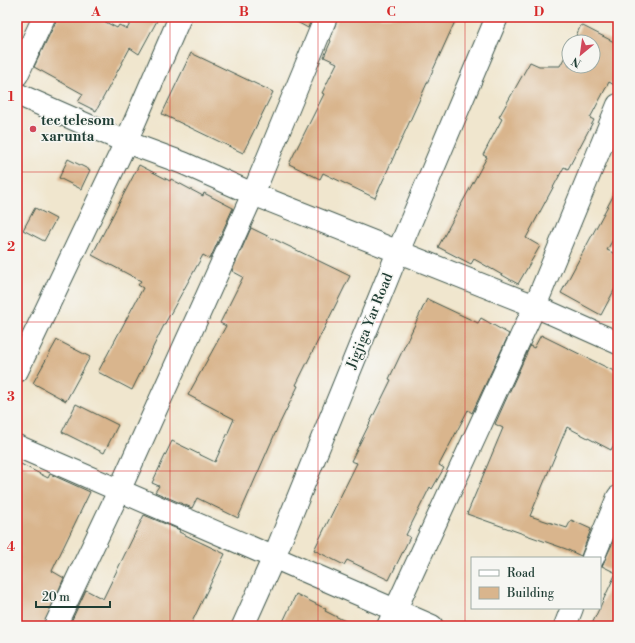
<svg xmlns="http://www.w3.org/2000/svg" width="635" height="643" font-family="'Libre Bodoni',serif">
	<rect width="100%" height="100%" fill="#f6f6f2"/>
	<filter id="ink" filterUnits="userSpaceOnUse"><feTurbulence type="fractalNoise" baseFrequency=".025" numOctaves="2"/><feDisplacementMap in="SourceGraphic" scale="8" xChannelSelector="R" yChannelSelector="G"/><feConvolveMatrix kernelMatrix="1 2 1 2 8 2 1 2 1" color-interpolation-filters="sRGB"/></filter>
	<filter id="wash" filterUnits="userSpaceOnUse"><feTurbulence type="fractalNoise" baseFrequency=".012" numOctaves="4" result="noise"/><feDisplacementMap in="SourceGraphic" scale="16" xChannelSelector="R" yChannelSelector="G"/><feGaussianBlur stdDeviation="0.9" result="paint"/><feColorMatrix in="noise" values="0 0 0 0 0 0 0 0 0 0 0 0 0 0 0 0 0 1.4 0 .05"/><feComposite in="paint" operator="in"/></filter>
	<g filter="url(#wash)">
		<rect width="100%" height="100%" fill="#f0e6ce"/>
		<g id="blocks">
			<path fill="#d9b58d" d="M58,17H96L117,28L119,25L127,29L134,17H159L139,54L130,48L96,111L78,102L83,94L34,67Z
				M288,17H312L308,28Z
				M338,17H457L375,198L323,173L320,179L289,164L324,94L322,93L337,63L324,57L331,41L330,40Z
				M581,25L618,44V87L609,82L590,118L594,120L568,169L564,167L526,238L540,246L518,284L474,259L471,264L438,247L487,157L483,155L502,119L499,117L530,62L539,66H560L569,49V66H593V42H573Z
				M191,53L273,92L243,153L162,114Z
				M68,159L90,170L81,189L59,178Z
				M139,165L170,181L171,179L203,196L204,193L233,208L210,259L203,255L163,327L132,390L98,372L143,288L138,285L141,281L92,255Z
				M618,187V231L607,250L618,255V283L601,315L561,293Z
				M35,208L56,219L44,241L23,230Z
				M251,228L350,276L296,385L298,386L277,429L238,518L197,498L192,508L155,492L159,486L152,483L172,441L215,462L234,419L188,395L226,326L220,323L243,277L232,271Z
				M427,299L478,323L481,318L509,334L472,413L468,410L439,465L444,468L432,489L430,487L406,535L410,537L389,580L347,560L344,565L314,550L357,463L351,461L391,380L389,379Z
				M541,335L618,373V436L611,450L567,427L530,516L567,528L571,520L591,529L581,556L566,549L467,514L503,428L495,424L530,346L534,348Z
				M57,340L90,357L66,401L33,383Z
				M76,404L118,425L104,453L62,432Z
				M17,462L48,478L50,474L90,492L52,571L64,578L43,626H17Z
				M144,515L180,530L179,532L225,554L190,626H69L86,590L103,599Z
				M614,540L618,542V626H591L616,573L602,566Z
				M296,594L326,609L325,611L355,626H281Z"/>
		</g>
	</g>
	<g filter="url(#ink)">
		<use href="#blocks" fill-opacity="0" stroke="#3e564b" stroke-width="1"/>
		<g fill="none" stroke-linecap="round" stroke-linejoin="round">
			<g stroke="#3e564b" stroke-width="24">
				<path id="minor" d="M17,75L44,17
					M17,94L126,142L183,163L253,194L535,306L618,343
					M17,371L126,142L180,17
					M17,446L432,626
					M593,558L618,497
					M55,626L119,491L253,194L326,17
					M388,626L535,306L618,105
					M565,626L572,608"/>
			</g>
			<g stroke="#3e564b" stroke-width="24">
				<path id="tertiary" d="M243,626L274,557L398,252L497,17"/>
			</g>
			<use href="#minor" stroke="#fff" stroke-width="22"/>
			<use href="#tertiary" stroke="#fff" stroke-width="22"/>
		</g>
	</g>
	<path fill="none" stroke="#d62828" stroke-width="1" stroke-opacity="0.55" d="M170,17V626M318,17V626M465,17V626M17,172H618M17,322H618M17,471H618"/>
	<circle fill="#d1495b" stroke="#f6f6f2" stroke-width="1.5" cx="33" cy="129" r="4"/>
	<g text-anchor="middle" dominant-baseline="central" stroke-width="3" stroke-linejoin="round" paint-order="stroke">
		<g font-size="14" font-weight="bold" fill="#1f3d34" stroke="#f6f6f2" text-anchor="start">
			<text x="41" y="121">tec telesom<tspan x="41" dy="16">xarunta</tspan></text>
		</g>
		<g font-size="14" fill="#1f3d34" stroke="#f6f6f2">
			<text transform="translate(370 321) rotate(-68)">Jigjiga Yar Road</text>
		</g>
	</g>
	<rect width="635" height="643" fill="none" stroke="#f6f6f2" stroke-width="44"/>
	<rect x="471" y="557" width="130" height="52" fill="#f6f6f2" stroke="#a0aca6"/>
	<rect x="479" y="570" width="20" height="6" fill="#ffffff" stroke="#a0aca6"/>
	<text x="507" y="577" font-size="12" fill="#1f3d34">Road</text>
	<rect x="479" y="587" width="20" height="12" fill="#d9b58d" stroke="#a0aca6"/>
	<text x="507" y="597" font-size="12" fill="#1f3d34">Building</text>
	<g transform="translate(581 54) rotate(209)"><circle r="19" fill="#f6f6f2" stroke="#a0aca6"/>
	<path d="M0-3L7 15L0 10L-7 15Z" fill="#d1495b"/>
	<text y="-6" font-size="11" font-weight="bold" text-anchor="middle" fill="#1f3d34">N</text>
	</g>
	<path d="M36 601v6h74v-6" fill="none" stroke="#1f3d34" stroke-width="2"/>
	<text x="42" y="601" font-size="12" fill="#1f3d34" stroke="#f6f6f2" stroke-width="3" paint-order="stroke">20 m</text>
	<rect x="22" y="22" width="591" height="599" fill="none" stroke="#d62828" stroke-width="1.5"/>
	<g font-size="13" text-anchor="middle" font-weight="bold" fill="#d62828">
		<text x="96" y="16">A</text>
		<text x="244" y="16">B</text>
		<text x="391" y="16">C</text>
		<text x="539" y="16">D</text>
		<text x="11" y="101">1</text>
		<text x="11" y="251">2</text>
		<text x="11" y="401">3</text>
		<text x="11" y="551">4</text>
	</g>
</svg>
